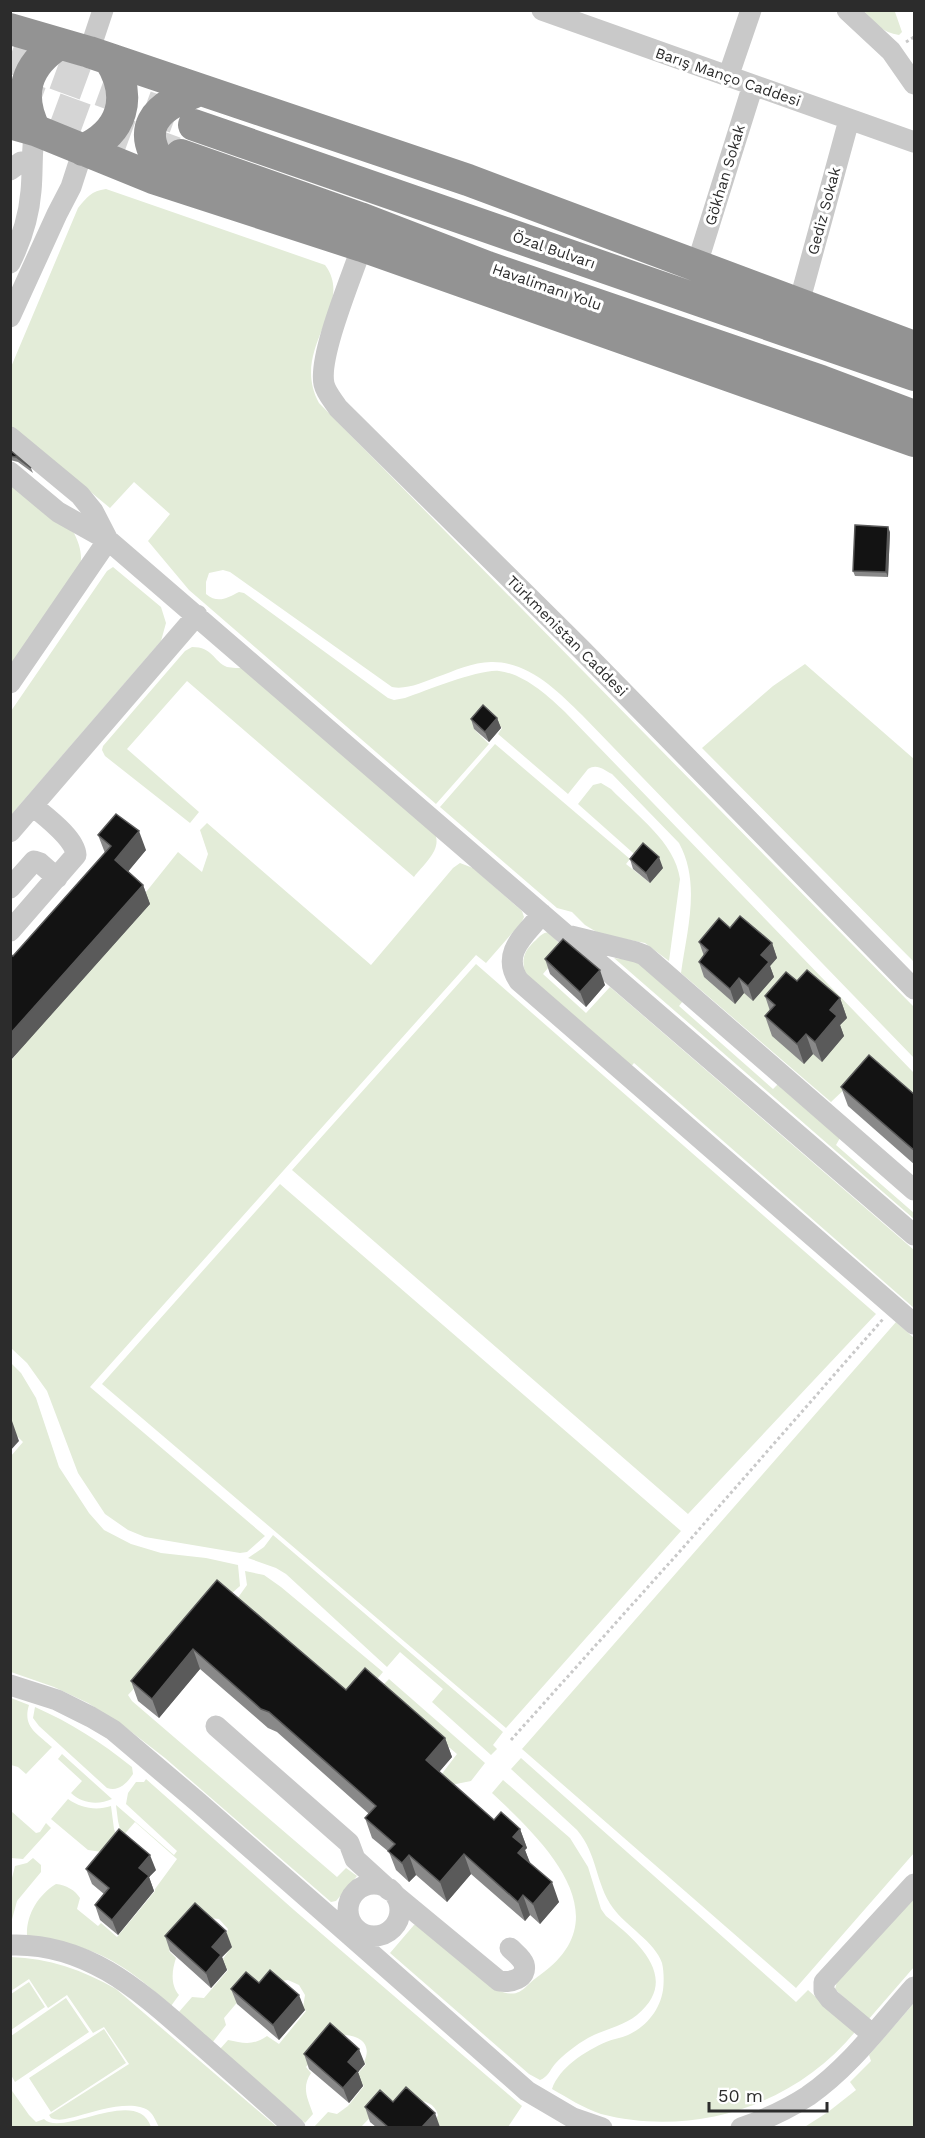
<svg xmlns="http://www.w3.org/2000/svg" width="925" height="2138" font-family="'Work Sans',sans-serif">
	<rect width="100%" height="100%" fill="#fff"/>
	<path fill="#e3ecd8" d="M864,11L895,12L902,32L899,35C883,33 873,22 864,11Z
		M106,189L325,265C356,306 289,348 319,403L914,1007V1058L582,715C558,691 528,661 491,662C473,662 454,671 437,677C423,682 407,690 392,687L230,572L223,570L209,573L206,582V594C218,604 227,598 239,592L244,593L388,698L394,700L405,698C426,691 479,669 499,671C524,674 547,695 565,712L914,1073V1095L880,1064H871L831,1102L681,973C687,930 701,883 679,843L612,774C604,770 597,763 588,769L568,794L498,734L502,728L486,713L474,729L489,744L436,804L189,590L148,541L170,514L134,482L110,508L11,426V367L78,208C87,197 91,191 106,189Z
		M11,480L74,533C79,543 83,555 80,566L11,666Z
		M113,567L161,607L166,623L161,641L11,815V711L107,571Z
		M192,647C213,647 213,661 227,667C232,668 239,668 243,668L435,834C442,850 424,864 414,877L187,681L127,749L199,812L190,823L105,756L102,750L103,746L185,651Z
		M805,664L914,759V962L702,748L773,686Z
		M495,744L630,859L626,864L650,883L641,860L578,804L593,785L601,783L611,789C636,815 675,842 680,879L669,961L645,943L600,934L585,925L572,912L557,908L440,807Z
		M207,823L371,965L453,868L460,863L473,868L522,911L524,917L521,923L486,963L476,955L90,1387L265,1536L247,1552L240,1553L145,1537L128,1530L105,1514L78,1473L47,1391L27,1363L11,1348V1061L178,852L202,872L208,854L200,830Z
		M549,932L564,949L543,974L586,1013L610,987L914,1250V1308L634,1063L628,1070L528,981C521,963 521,953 536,940C540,936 542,933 549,932Z
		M614,958L637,961L683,1001L679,1006L773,1089L778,1084L840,1138L836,1145L914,1213V1219Z
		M476,964L876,1314L688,1514L292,1170Z
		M280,1184L681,1531L506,1728L102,1384Z
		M896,1322L914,1338V1853L796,1988L522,1749Z
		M10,1362L21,1373L36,1398L59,1467L89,1513L104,1530L131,1544L161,1553L206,1558L238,1565L240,1586L177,1641L128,1695L132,1701L337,1877L346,1868L357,1876L336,1901L331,1902L165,1758L125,1727L88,1703L54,1687L11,1672V1456L23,1442L11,1430Z
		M273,1535L503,1732L493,1745L497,1749L491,1755L432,1702L443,1689L400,1652L387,1667L286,1574L276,1568L248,1558L264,1547Z
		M245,1571L264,1575L281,1587L383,1672L374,1683L348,1699L237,1599L247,1585Z
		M389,1679L485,1763L471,1781L451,1785L441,1775L457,1754L380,1688Z
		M11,1698L29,1705C22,1727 38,1734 52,1747L26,1774L18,1767L11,1765Z
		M35,1707C71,1723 101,1742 132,1767L133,1774C127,1783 119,1792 107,1788L39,1726L33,1718Z
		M62,1754L112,1799C99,1805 82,1804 71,1793L82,1781L58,1759Z
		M521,1758L796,2002L808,1990L855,2032C795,2105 694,2138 601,2114C583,2108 568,2098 552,2089C559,2068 585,2051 606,2042C613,2039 621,2038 628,2035C646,2027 660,2010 663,1990C664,1982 664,1971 662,1963C655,1942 626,1926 613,1908C595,1883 598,1855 577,1830L511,1769Z
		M146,1779L294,1910L522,2106L508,2127H441L435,2122L438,2115C432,2093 401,2102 384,2103L361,2127H314L328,2112L337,2114L348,2106L364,2086L355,2077L366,2064L364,2062C375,2039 351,2032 333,2036L306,2067L311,2073C301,2088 308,2099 313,2114L305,2123L220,2049L228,2040C243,2043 253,2046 267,2036L279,2044L306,2011L303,2008L305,1995L299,1985L288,1980L251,1986L224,2018L226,2025L212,2043L178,2013L192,1997L204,1998L228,1970L220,1963L232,1946L225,1939L228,1929L219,1919L200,1917L169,1951L176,1958C172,1970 170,1984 179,1995L171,2006C145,1982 116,1958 82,1948C64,1943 45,1940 27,1936C26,1915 38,1895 56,1884C66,1885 75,1890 80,1898L77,1909L98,1926L101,1923L117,1937L155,1891V1889L177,1859L135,1822L122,1837L118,1821L116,1805L174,1855L177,1851L126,1804L128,1793L136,1782H144Z
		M503,1780L570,1838L588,1867L601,1909L606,1916C636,1940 682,1978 637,2015C622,2027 604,2029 588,2038C576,2045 564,2054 555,2064C550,2070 548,2077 540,2080L529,2074L390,1953L414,1925H419L497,1990C522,2000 522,1987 540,1975C624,1916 541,1839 492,1793Z
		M68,1799C81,1808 96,1811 111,1806L114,1829L120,1844L102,1852L88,1850L51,1819Z
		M11,1811L36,1833L40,1832L46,1823L51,1828L23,1859L11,1858Z
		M33,1858L41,1865V1872L17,1901L11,1923V1882L15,1866L27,1863Z
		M914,1896V1967L868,2020L835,1989L837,1982Z
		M11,1957C48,1958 83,1970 116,1989L277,2127H159C156,2122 154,2115 149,2111C133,2099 96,2111 78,2116C69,2118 60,2122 51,2118L49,2115L129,2064L104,2027L93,2033L67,1995L48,2008L29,1979L11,1991Z
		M29,1982L45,2007L11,2030V1994Z
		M66,1998L89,2032L15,2082L11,2075V2036Z
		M914,2003V2127L803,2128L828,2112L856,2090L850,2082L871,2061L869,2055Z
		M104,2029L126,2063L51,2112L29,2078Z
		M10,2088L29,2115L36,2122L44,2119C62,2138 137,2085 151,2127H11Z"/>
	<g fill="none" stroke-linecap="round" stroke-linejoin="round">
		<path stroke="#d5d5d5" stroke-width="32" stroke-dasharray="32 16" stroke-linecap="butt" d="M10,57L185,121
			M10,92L176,153"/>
		<path stroke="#c9c9c9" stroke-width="3" stroke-dasharray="3 3" stroke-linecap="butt" d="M906,42L914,37
			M511,1740L681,1550L883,1319"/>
		<path stroke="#c9c9c9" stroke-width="21" d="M542,10L914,142
			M847,10L891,51L914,84
			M89,52L103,10
			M728,77L751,10
			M10,170L21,162H32
			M362,246C352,276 318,356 324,384C326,393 333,400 338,408L581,649L914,989
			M10,263C21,241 29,216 31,191C33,171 31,150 35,130
			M697,264L753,85
			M799,303L849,120
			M10,317L57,214L71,187L83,150
			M10,437L80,495L93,511L108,540
			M10,472L58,512L108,540L914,1235
			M10,683L108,540
			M10,832L197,615
			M10,888L34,861L40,863L57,878
			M542,914C525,935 500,953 519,981L914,1324
			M10,931L76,855C75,838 46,817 33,806
			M571,936L636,952L644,955L914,1190
			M10,1685L57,1700L91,1717L113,1730L199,1803L351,1936L357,1930
			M216,1726L349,1843L355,1859L389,1890
			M348 1910a26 26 0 1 1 52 0a26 26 0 1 1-52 0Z
			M395,1895L499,1981C510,1983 528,1979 524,1964C522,1958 515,1953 510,1948
			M351,1936L527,2091L573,2118L602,2128
			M10,1945C90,1942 144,1995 199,2043C231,2071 263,2099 295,2128
			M872,2034L830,1999L824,1991V1982L914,1884
			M741,2128C764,2120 788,2109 808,2096C850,2067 881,2024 914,1987"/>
		<path stroke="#939393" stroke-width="32" d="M10,29L89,52L468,180L914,347
			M10,123L35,130L153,178L362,246L914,441
			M194,125L914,375
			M35,130C17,94 26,65 59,44
			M83,150C123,132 133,97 110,60
			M181,155L360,218L487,267L821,381L914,416
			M178,186C154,159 131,126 174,102C182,97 191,94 199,90"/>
	</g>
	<path fill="#898989" d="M10,450L31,468L33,473L18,462L10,460Z
		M890,532L888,577L855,576L853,571Z
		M497,718L501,728L489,742L474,729L471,719Z
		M98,835L146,850L128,871L143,885L150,904L10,1061V954L13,956L105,853Z
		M630,859L663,868L650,883L633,869Z
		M730,928L772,943L777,958L770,966L774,977L753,1001L744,993L735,1004L704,977L699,962L704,956L699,942Z
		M545,959L605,985L586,1007L550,974Z
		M797,981L840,998L847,1018L840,1025L844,1036L822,1062L813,1054L804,1064L772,1036L765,1016L770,1011L765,996Z
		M841,1087L915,1095V1165L848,1106Z
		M217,1580L346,1690L445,1738L452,1757L439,1772L494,1820L520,1829L527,1848L525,1850L530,1864L559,1902L540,1924L530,1915L525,1921L471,1874L447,1902L416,1875L409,1882L396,1870L389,1852L372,1838L365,1818L369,1814L277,1732L268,1728L200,1669L159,1718L138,1701L131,1681Z
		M86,1869L156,1870L149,1877L154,1891L118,1935L100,1920L95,1905L104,1894L92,1884Z
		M165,1936L232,1947L222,1957L227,1970L211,1988L170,1951Z
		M259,1983L305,2010L279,2040L237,2004L231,1989Z
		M304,2054L365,2064L358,2072L363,2086L349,2103L309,2069Z
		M393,2102L440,2127H376L370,2122L365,2107Z"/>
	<path fill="#5a5a5a" d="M888,527L890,532L888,577L886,572Z
		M497,718L501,728L489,742L485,732Z
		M139,831L146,850L122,879L115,860Z
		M659,857L663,868L650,883L646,873Z
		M143,885L150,904L10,1061V1034Z
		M772,943L777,958L770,966L774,977L753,1001L748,986L761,955Z
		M600,970L605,985L586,1007L580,992Z
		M739,978L744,993L735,1004L730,989Z
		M840,998L847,1018L840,1025L844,1036L822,1062L815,1042L830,1010Z
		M806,1034L813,1054L804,1064L797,1044Z
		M12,1421L19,1441L10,1451V1423Z
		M193,1649L200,1669L159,1718L152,1699Z
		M445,1738L452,1757L433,1779L426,1760Z
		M520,1829L527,1848L525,1850L531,1865L518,1853L513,1837Z
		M464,1854L471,1874L447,1902L440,1882Z
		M150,1855L156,1870L149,1877L154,1891L118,1935L112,1920L139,1868Z
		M409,1855L416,1875L409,1882L402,1863Z
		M552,1882L559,1902L540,1924L533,1904Z
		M523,1895L530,1915L525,1921L518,1902Z
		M226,1931L232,1947L222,1957L227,1970L211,1988L206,1973L212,1947Z
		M299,1995L305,2010L279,2040L273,2025Z
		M359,2049L365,2064L358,2072L363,2086L349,2103L343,2088L348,2062Z
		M435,2113L440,2127H422Z"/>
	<path fill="#131313" stroke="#5a5a5a" stroke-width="1.5" d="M10,450L31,468L16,457L10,456Z
		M855,525L888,527L886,572L853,571Z
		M483,705L497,718L485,732L471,719Z
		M116,814L139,831L115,860L143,885L10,1034V954L13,956L111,846L98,835Z
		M643,843L659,857L646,873L630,859Z
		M740,916L772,943L761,955L769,962L748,986L739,978L730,989L699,962L708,950L699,942L719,918L730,928Z
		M563,939L600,970L580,992L545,959Z
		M807,970L840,998L830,1010L837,1016L815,1042L806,1034L797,1044L765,1016L775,1005L765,996L786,972L797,981Z
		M869,1055L915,1095V1151L841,1087Z
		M217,1580L346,1690L365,1668L445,1738L426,1760L494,1820L501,1812L520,1829L513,1837L524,1846L518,1853L552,1882L533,1904L523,1895L518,1902L464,1854L440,1882L409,1855L402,1863L388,1851L395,1844L365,1818L376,1806L269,1712L261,1709L193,1649L152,1699L131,1681Z
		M119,1829L150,1855L139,1868L149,1876L112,1920L95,1905L109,1888L86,1869Z
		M195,1903L226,1931L212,1947L221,1955L206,1973L165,1936Z
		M270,1970L299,1995L273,2025L231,1989L246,1972L259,1983Z
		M330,2023L359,2049L348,2062L358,2071L343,2088L304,2054Z
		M406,2087L435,2113L422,2127H388L365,2107L380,2090L393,2102Z"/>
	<g text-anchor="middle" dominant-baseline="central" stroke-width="6" stroke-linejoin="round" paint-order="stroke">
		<g font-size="15" fill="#2c2c2c" stroke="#fff">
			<text transform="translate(728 77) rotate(19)">Barış Manço Caddesi</text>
			<text transform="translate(725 175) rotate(-73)">Gökhan Sokak</text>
			<text transform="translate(824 211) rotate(-75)">Gediz Sokak</text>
			<text transform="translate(554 250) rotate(19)">Özal Bulvarı</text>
			<text transform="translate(547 287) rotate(19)">Havalimanı Yolu</text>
			<text transform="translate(567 636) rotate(45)">Türkmenistan Caddesi</text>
		</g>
	</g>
	<rect width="925" height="2138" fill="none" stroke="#2c2c2c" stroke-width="24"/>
	<path d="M709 2102v9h118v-9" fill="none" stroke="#2c2c2c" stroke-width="3"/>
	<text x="718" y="2102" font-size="18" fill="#2c2c2c" stroke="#ffffff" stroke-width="4.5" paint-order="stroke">50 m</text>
</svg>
